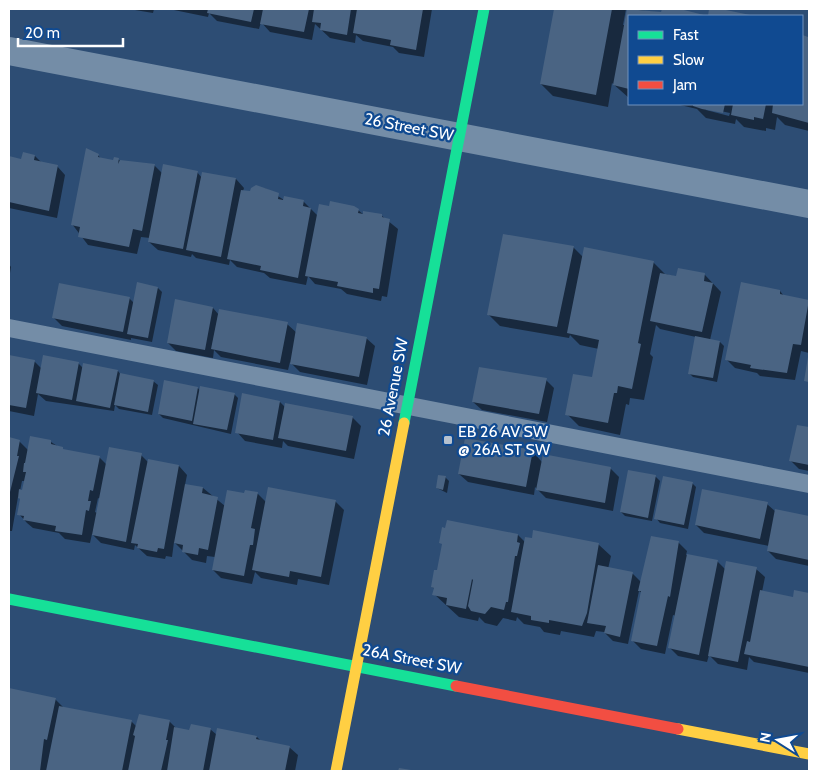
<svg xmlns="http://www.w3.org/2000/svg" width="818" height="780" font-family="Cabin,sans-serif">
	<rect width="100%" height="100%" fill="#2d4d74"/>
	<path fill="#0007" fill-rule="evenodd" d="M129,9H154L153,13Z
		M169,9H432L424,57L399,53L393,47L363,41L356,35L355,43L330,38L315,24L312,40L270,32L261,22L259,29L217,21L209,13L208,17Z
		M555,9H626L623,25H626L629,9L662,13L663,9H673L701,16H629V98L612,83L608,107L553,96L541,84Z
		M802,36L809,37V131L785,125L777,117L775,130L766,128V131L744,127L736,119L735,124L706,118L697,109L676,104H802ZM706,108L730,113L729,116L706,110Z
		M98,155L101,159L114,161L115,158L121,161L154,165L163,174L197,172L202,178L236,179L244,188L243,191L251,193L256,187L267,189L284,200L303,201L318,216L358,210L364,215L382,216L398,229L387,297L382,296L381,301L347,294L341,289L315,284L308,276L306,285L270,278L264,273L237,267L230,260L229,265L196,258L192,254L191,257L158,250L149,242L150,238L141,237L137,254L88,245L72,224Z
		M35,156L42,163L57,166L65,175L57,218L9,208V157L22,160Z
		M573,247L583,257L653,262L665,274L677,277L705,275L721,292L710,340L720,342L724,346L717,382L693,377L689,373L696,337L660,329L656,325L650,354L653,357L644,400L630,398L629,405L626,404L620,435L579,426L567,414L593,379L599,349L580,345L570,335L569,338L500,326L488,314Z
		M9,264L11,267L9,279Z
		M158,288L162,292L152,342L131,338V340L62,326L54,318L129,298L134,303Z
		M780,291L784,296L809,301V353L801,351L795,380L760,376L757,373L735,368L727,360Z
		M213,308L219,315L287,324L297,333L366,338L375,346L367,385L300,372L290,362L288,370L221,357L214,350L213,358L176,351L168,343Z
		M9,357L35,362L42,369L78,363L83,368L118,371L121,375L153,381L158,385L152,415L119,409L115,405L114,411L46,401L38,394L34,416L9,411Z
		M546,380L554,388L547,422L482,410L473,402Z
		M198,388L200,391L234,394L238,398L231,434L163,418L159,414Z
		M280,402L285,407L352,417L361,426L354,459L288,446L283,441L282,448L245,441L237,432Z
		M798,426L809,429V471L799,469L791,461Z
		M9,440L19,441L28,450L51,442L65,451L99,457L107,465L141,455L148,462L179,466L187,475L185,485L203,488L225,506L245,495L246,491L258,494L266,502L335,501L344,510L329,585L298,579L297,585L261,578L255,572L252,584L221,578L213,570L215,557L207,556L206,563L192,560L174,542L172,557L166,556L165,559L147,556L135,545L134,550L101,543L92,534L90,543L65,539L59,533L33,528L27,523L19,514L21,500L18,497L12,531H9ZM22,481H25L23,491H20ZM98,498L100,499L97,513L95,512Z
		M532,451L542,462L611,469L619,477L613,511L546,498L535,487L534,495L468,482L459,474Z
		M629,471L656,477L660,481L652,521L625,516L621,512Z
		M445,477L449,481L447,493L437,488Z
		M692,483L696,487L688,529L660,523L656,518Z
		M767,504L776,512V511L809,517V566L776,559L768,551L769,546L704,533L696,525Z
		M518,535L525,542L598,544L611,556L608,569L633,574L641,582L678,542L687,551L686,555L717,561L726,570L756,569L765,577L762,592L794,599L795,592L809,594V673L754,662L749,657L747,670L718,664L709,655L707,662L678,656L670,648L676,616L673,615L665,654L641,649L632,640L642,593L639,591L628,644L613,641L604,632L596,631L594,637L561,631L560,635L544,632L540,627L524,624L517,617L516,621L503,618L497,626L485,623L479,617L478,621L459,617L434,594L435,589L432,587Z
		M9,689L55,699L64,708L131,721L136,726L140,715L169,721L177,729L190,732L210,729L217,735L257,737L261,741L289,747L298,755L295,771H9Z"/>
	<path fill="#4a6483" d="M208,9H254L251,22L207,13Z
		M263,9H309L304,32L260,24Z
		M314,9H351L347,35L320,30L321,23L312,22Z
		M357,9H423L416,50L390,45L391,40L353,33Z
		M554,9H612L596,95L540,84Z
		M627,9L661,12L662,9H680L704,15L629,16V89L613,85Z
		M709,9H721L755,16H708Z
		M802,35L809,37V123L772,113L773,104H802Z
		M693,104H725L723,113L702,109L693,106Z
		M733,104H766L763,119L754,117V120L731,115Z
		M86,148L99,154L98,157L113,160L114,157L119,158L118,164L120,160L155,164L142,231L133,229L129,247L78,237L80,227L71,225Z
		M23,152L35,155L34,160L58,165L49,211L9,202V156L21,159Z
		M163,164L198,171L183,249L148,242Z
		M202,172L236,178L221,257L186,250Z
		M256,185L279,193L278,199L283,200L284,196L304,200L303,206L311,208L298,278L260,270L261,266L227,259L241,190L250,191L251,188Z
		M330,201L354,206L359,209L358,213L363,214V211L382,214V217L390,219L379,289L373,288V293L337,286L338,282L305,276L319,204L329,206Z
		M503,234L574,246L557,327L487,315Z
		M584,247L654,261L638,343L641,344L632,389L618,386L617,393H614L608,423L565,415L573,374L592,377L599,340L567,333Z
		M678,268L705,273L704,281L713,283L702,332L650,321L660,273L676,276Z
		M137,282L158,287L148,338L127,334Z
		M741,282L780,290V294L809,300L801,345L793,344L787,373L750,368L751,365L725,360Z
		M59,283L130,297L123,332L52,318Z
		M175,299L213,307L205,350L167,343Z
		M219,309L288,322L280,363L211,349Z
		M297,323L367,337L359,377L290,364Z
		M695,336L720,341L713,378L688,374Z
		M9,355L35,360L26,408L9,405Z
		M43,355L79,362L72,400L36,393Z
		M808,357H809V382L804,381Z
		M83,363L118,370L110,408L76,401Z
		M479,367L547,378L539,414L472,402Z
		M120,373L154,380L148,412L114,405Z
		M164,380L198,387L192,421L158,414Z
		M200,386L235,393L227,430L193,424Z
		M242,393L280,401L273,440L235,433Z
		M285,403L353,416L346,451L278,438Z
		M797,425L809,427V465L789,461Z
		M30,436L51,440V444L63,447V449L100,456L93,491L90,490L88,501H91L89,511L86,510L82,535L55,531L56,526L23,520L24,516L17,515L20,499L18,498L19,489L22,490L26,472H23L24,463H25Z
		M9,437L20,440L17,456H19L10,492Z
		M465,438L533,450L526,487L458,474Z
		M109,447L142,453L126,542L92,535Z
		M543,454L611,467L605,503L536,490Z
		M148,459L179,465L164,549L158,548L157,552L137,548L138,544L131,543Z
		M628,470L656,475L648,518L620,512Z
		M438,475L446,476L443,490L436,488Z
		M663,476L693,482L684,525L654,519Z
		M185,484L203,487L202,493L218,497L208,550L199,548L198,555L182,552L183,545L174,543Z
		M268,487L336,500L321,577L290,571L289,577L252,570Z
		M702,489L768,502L760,539L695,525Z
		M227,490L244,493L245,490L258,492L251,528L255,529L253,545H250L244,576L212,570Z
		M775,509L809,516V560L767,551Z
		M447,520L518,534L517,542L520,543L517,556H515L508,602H506L504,610L491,607L485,614L471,611L468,606L473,580L472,579L466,609L446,605L447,598L432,595L434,588L431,587L434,570H437L442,544L439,543L442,527L445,528Z
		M533,530L599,543L587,613L582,626L549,620V623L531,620V616L511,612L525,537L532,538Z
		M651,536L679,541L670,597L668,596L657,646L631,641L641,591H638Z
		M687,554L718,560L699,655L668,648Z
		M726,561L757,567L738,662L708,656Z
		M598,565L633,572L620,637L604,633L606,626L587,623Z
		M760,590L793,597L794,590L809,593V667L744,654L747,641L750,642Z
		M9,688L56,698L47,740L44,739L40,771H9Z
		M59,706L132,720L122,771H46Z
		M139,714L170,720L166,740H168L161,771H128L135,736L133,735Z
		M191,724L211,728L203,771H167L174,727L189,730Z
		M217,728L257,736L256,739L290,746L285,771H209Z
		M399,768L411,770V771H398Z"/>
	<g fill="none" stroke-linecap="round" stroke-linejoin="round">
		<path stroke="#748da7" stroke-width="18" d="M9,328L809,484"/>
		<path stroke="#748da7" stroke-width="28" d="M9,51L809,204"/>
		<path stroke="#16e098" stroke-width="11" d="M404,423L484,9
			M9,599L456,686"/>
		<path stroke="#ffcf43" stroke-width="11" d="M678,729L809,754
			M336,771L404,423"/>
		<path stroke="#f24e42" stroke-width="11" d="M456,686L678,729"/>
	</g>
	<rect fill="#b6c1ce" stroke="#104a91" stroke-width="2" x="443" y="435" width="10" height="10" rx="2.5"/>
	<g text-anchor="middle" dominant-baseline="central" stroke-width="4.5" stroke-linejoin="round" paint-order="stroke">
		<g font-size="16" fill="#fff" stroke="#104a91">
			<text transform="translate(409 127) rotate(11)">26 Street SW</text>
			<text transform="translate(393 387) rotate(-79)">26 Avenue SW</text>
			<text transform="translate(412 659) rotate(11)">26A Street SW</text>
		</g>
		<g font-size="16" fill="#fff" stroke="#104a91" text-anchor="start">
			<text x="458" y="431">EB 26 AV SW<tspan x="458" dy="18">@ 26A ST SW</tspan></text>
		</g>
	</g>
	<rect width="818" height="780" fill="none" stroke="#ffffff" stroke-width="20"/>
	<rect x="628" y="15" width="175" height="90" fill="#104a91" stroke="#7092bd"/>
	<rect x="638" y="31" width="25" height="8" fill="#16e098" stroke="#7092bd"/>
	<text x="673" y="40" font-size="15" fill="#ffffff">Fast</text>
	<rect x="638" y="56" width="25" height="8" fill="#ffcf43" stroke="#7092bd"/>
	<text x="673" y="65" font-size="15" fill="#ffffff">Slow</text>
	<rect x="638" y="81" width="25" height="8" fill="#f24e42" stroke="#7092bd"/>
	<text x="673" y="90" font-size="15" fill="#ffffff">Jam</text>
	<g transform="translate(778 740) rotate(281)" stroke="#104a91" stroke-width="4" paint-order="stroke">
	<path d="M0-4L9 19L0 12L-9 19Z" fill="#ffffff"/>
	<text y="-8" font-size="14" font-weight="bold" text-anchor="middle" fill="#ffffff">N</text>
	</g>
	<path d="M18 38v8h105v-8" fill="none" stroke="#ffffff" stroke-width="2.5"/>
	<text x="25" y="38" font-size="15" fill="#ffffff" stroke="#104a91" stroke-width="4" paint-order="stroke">20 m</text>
</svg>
